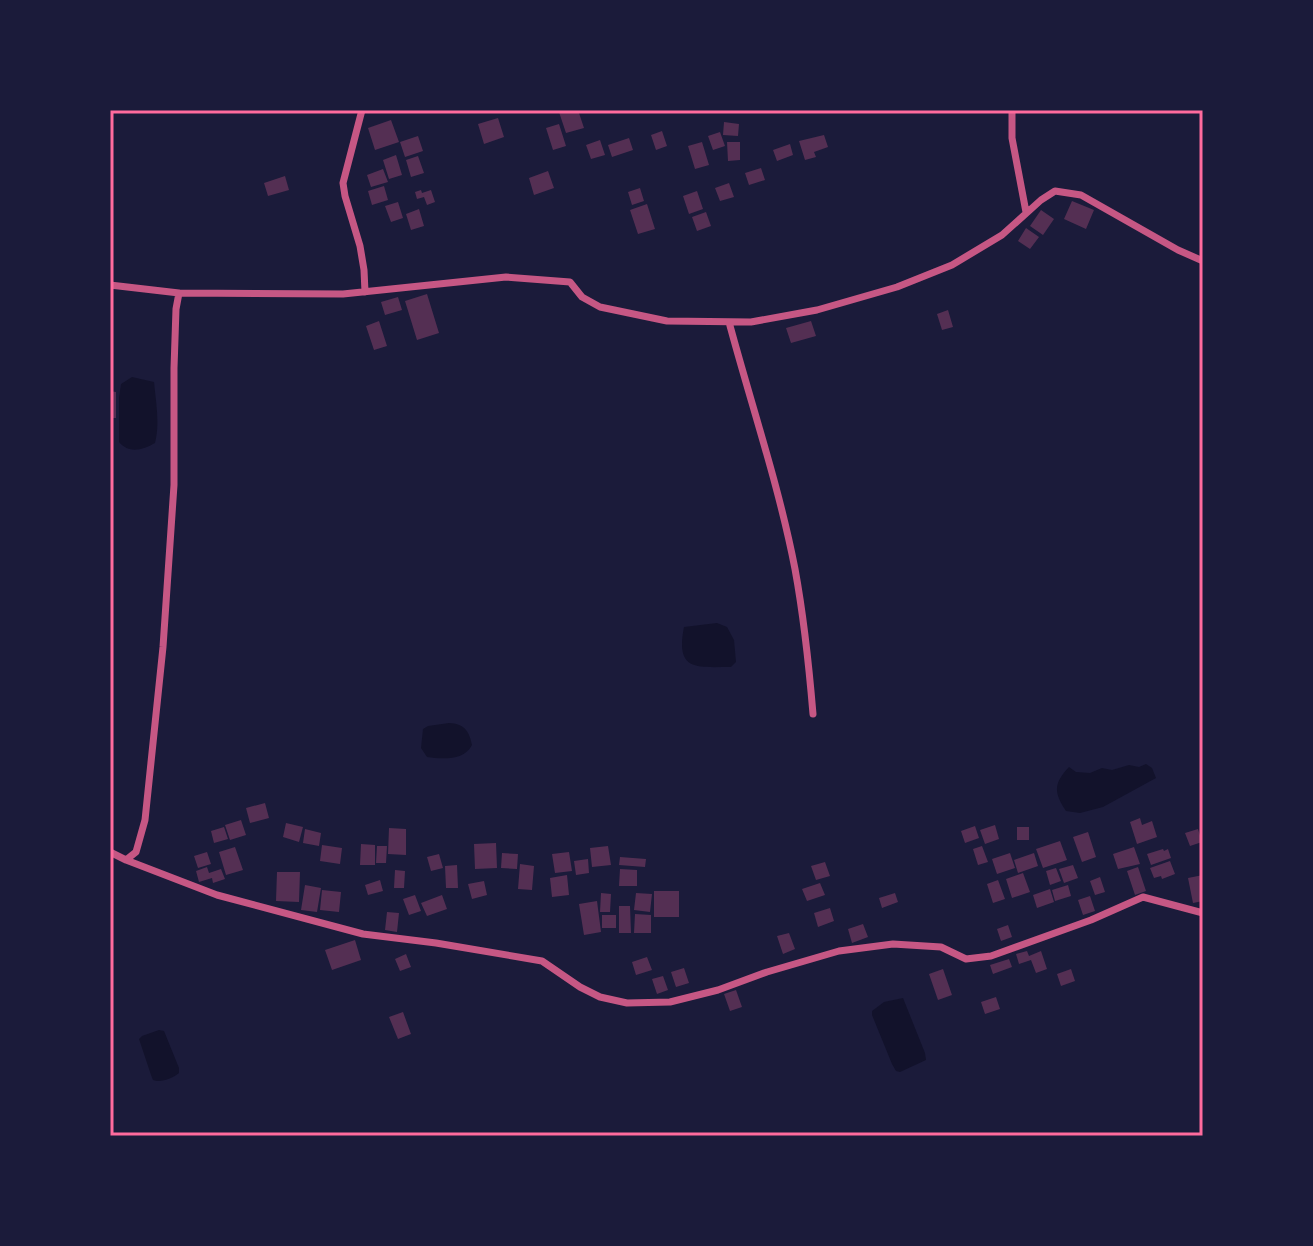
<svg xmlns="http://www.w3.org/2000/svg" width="1313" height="1246" font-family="'Work Sans',sans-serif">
	<rect width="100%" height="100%" fill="#1b1b3a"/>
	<path fill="#12122b" d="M132,377L154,382C156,403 160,423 155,443C143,450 129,454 119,442V398L121,384Z
		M717,623L727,627L734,640L736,662L731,667C697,667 675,672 684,627Z
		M449,723C464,724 469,730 472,745C464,761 442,759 427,757L421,748L423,729L428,726Z
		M1146,764L1152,768L1156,778L1103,807L1080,813L1066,811C1053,792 1054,783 1069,767L1076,772L1090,773L1102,768L1112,770L1129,765L1139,767Z
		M903,998L925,1053L926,1060L900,1072L896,1071L892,1064L872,1015V1011L884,1002Z
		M159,1030L164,1031L179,1068V1073C173,1078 161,1083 153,1080L151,1075L139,1039L142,1036Z"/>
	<path fill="#542f53" d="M567,110H578L584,128L566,133L559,112Z
		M498,118L504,137L484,144L478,124Z
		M391,120L399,142L375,150L368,128Z
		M724,122L739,124L738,136L723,135Z
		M559,124L566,146L553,150L546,128Z
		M662,131L667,146L656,150L651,135Z
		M720,132L725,146L713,150L708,136Z
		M824,135L828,147L814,152L816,157L805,160L799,141Z
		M418,136L423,151L405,157L400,142Z
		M629,138L633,150L612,157L608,145Z
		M600,140L605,155L591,159L586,145Z
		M702,142L709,165L695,169L688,146Z
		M727,142H740V160L728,161Z
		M790,144L793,155L777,161L773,150Z
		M396,155L402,175L389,179L383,160Z
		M418,156L424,173L411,177L406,160Z
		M761,168L765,180L749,185L745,173Z
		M383,169L388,182L371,187L367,175Z
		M548,171L554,188L534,195L529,178Z
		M285,176L289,190L268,196L264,183Z
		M729,183L734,197L720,201L715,188Z
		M384,186L388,200L372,205L368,191Z
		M640,188L644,201L632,205L628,192Z
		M421,190L422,193L431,190L435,202L427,205L424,197L417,199L415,192Z
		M697,191L703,209L689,214L683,196Z
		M1072,201L1094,210L1086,229L1064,219Z
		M398,202L403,218L391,222L385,206Z
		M647,204L655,229L638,234L630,210Z
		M419,209L424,226L411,230L406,214Z
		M1041,210L1054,219L1043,235L1030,226Z
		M706,212L711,226L697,231L692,217Z
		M1026,228L1039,237L1030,249L1018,241Z
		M427,294L439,333L417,340L405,301Z
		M398,297L402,310L385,315L381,302Z
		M948,310L953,327L942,330L937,314Z
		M379,321L387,346L374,350L366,326Z
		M811,321L816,336L791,343L786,328Z
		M110,391L116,392V418H110Z
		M265,803L269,818L250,823L246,808Z
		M1140,818L1142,825L1152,821L1157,837L1137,844L1130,822Z
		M241,820L246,835L230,840L225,825Z
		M286,823L303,827L299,842L283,837Z
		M995,825L999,839L985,844L980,830Z
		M975,826L979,838L965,843L961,831Z
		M224,827L228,839L214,843L211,831Z
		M1017,827H1029V840H1017Z
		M389,828L406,829V855L388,854Z
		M305,829L321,833L319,846L303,843Z
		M1198,829L1202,842L1190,846L1185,833Z
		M1088,832L1096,857L1082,862L1073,837Z
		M1060,841L1067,860L1043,868L1036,849Z
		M496,843L497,868L475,869L474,844Z
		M361,844L375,845V865H360Z
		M322,845L342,848L340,864L320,861Z
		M377,846H387L386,863H376Z
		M608,846L611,865L592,867L590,848Z
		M982,846L988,862L978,865L973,849Z
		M235,847L243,870L226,875L219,852Z
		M1134,847L1140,864L1118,869L1113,854Z
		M1163,849L1164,851L1168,849L1171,858L1151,865L1147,854Z
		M207,852L211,864L198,868L194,856Z
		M569,852L572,871L555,873L552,854Z
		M502,853L518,854L517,869L501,868Z
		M1010,853L1015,868L997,874L992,859Z
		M1034,853L1038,866L1018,873L1014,860Z
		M439,854L443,868L431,871L427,857Z
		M620,857L646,859L645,867L619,865Z
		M588,859L589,873L576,875L574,861Z
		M1170,861L1175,874L1162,879L1161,876L1154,878L1150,868Z
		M825,862L830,876L816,880L811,866Z
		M520,864L534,866L532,890L518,889Z
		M457,865L458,888H446L445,866Z
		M1073,865L1078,878L1064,883L1059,869Z
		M207,867L209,873L221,869L225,879L213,883L212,878L199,882L196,871Z
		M1138,867L1146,891L1135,895L1127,871Z
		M1056,868L1061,881L1050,885L1046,871Z
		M620,869L637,870V886H619Z
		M395,870L405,871L404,888H394Z
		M277,872H300L299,902L276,901Z
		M1023,873L1030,892L1012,898L1006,879Z
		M567,875L569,895L552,897L550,878Z
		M1203,875V901L1193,903L1188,878Z
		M1100,877L1105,892L1095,895L1090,881Z
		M380,880L383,891L368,895L365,885Z
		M998,880L1005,899L993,903L987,884Z
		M484,881L487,895L472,899L468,884Z
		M820,883L825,895L807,901L802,889Z
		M305,885L321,888L317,912L301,910Z
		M1068,885L1071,896L1055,901L1052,890Z
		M1050,889L1054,902L1037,908L1033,895Z
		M322,890L341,892L339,912L320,910Z
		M654,891H679V917H654Z
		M601,893L611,894L610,912H600Z
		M636,893L652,894L650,912L634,910Z
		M895,893L898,902L882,908L879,898Z
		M415,895L421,911L409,915L403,899Z
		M442,895L447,909L427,916L421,903Z
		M1090,896L1095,911L1083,915L1078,900Z
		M597,901L601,932L584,935L579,904Z
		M619,906H630L631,933H619Z
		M830,908L834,921L818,927L814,913Z
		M387,912L399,913L397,932L385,930Z
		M635,914L651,915V933H634Z
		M602,915H616V928H602Z
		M863,924L868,937L852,943L848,929Z
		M1008,925L1012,937L1001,941L997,929Z
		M789,933L795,949L783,954L777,936Z
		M355,940L361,960L332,970L325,950Z
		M1027,951L1029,956L1041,951L1047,969L1036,973L1031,960L1019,964L1016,954Z
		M406,954L411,967L400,971L395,959Z
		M647,957L652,970L636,975L632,962Z
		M1009,959L1012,967L993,974L990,965Z
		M684,968L689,983L676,987L671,972Z
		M943,969L952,995L938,1000L929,974Z
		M1071,969L1075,981L1061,986L1057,974Z
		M663,976L668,990L657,994L652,979Z
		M736,990L742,1007L730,1011L724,994Z
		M996,997L1000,1009L985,1014L981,1002Z
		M403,1012L411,1034L398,1039L389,1017Z"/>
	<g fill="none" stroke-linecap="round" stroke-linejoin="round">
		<path stroke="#c65784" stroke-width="7" d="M362,110L343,183L345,196L360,246L364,270L365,292
			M1012,110V138L1026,212
			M110,285L179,293L343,294L506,277L570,282L582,297L600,307L667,321L751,322L817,310L897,287L952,265L1002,235L1041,200L1055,191L1081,195L1178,250L1203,261
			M729,322C751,404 779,486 795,569C804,618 809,666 813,714
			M110,852L126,860L136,852L145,820L163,647L174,485V368L176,309L179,293
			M126,860L217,895L363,934L436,943L542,961L580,987L600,997L627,1003L670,1002L718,990L767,972L839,951L893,944L941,947L966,959L991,956L1091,920L1143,897L1203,913"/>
	</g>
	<rect width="1313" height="1246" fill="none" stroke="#1b1b3a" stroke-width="224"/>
	<rect x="112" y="112" width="1089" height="1022" fill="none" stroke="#ff6b9d" stroke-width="3"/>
</svg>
